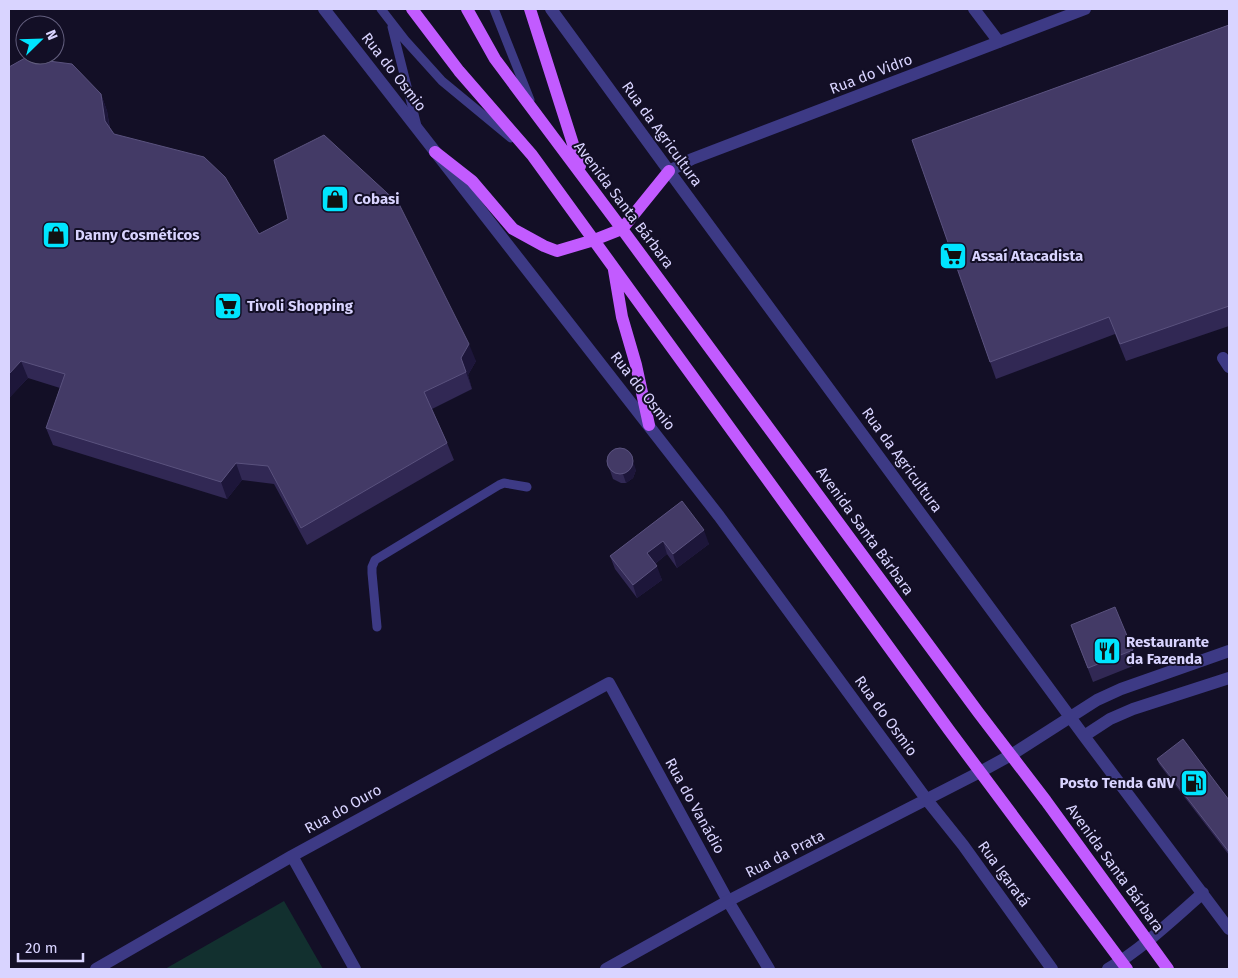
<svg xmlns="http://www.w3.org/2000/svg" width="1238" height="978" font-family="'Fira Sans',sans-serif">
	<rect width="100%" height="100%" fill="#130f26"/>
	<path fill="#12302f" d="M284,901L323,969H165Z"/>
	<g fill="none" stroke-linecap="round" stroke-linejoin="round">
		<path stroke="#3d3a85" stroke-width="9" d="M381,9L405,40L442,81L511,138
			M494,9L530,100
			M392,27L417,126
			M377,627L372,573V567L375,560L499,485L504,483L527,487"/>
		<path stroke="#3d3a85" stroke-width="12" d="M974,9L999,42
			M669,171L692,159L1085,9
			M1223,358L1229,367
			M292,856L355,969
			M96,969L292,856L609,683L728,901L769,969"/>
		<path stroke="#3d3a85" stroke-width="12" d="M324,9L719,516L927,800L963,845L1052,969
			M551,9L669,171L1084,736L1229,929
			M1084,736L1110,719L1133,709L1229,678
			M606,969L728,901L980,772L1011,755L1097,700L1121,689L1229,651
			M1108,969C1143,948 1172,920 1203,893"/>
		<path stroke="#c25bff" stroke-width="12" d="M412,9L459,71L532,155L949,730L1127,969
			M467,9L495,59L622,229L978,712L1046,801L1168,969
			M530,9L580,166
			M435,152L472,181L513,229L544,246L557,251L594,240L622,229L669,171
			M614,270L622,317L636,365L649,425"/>
	</g>
	<path fill="#312854" d="M1229,25V326L1126,361L1115,334L996,379L912,140Z
		M101,94L107,111L110,128L114,134L259,234L476,361L468,375L472,389L432,409L447,443L454,460L307,545L274,484L242,480L227,499L53,445L46,428L60,388L28,378L9,398Z
		M607,462L636,470L633,478L626,483H621L613,479Z
		M682,501L709,544L677,568L667,554L655,564L662,580L637,598L615,569L610,556Z
		M1071,625L1133,650L1138,664L1093,682Z
		M1157,759L1229,800V855L1159,764Z"/>
	<path fill="#1d163a" d="M101,94L107,111L111,139L105,121Z
		M469,344L476,361L468,375L472,389L461,358Z
		M21,361L28,378L9,398V374Z
		M630,452L636,470L633,478L626,483L623,474Z
		M236,463L242,480L227,499L221,482Z
		M704,530L709,544L677,568L673,554Z
		M663,541L667,554L652,566L647,553Z
		M657,566L662,580L637,598L633,585Z"/>
	<path fill="#433a66" stroke="#5a527e" d="M1229,25V306L1120,344L1109,317L990,362L912,140Z
		M25,58L72,64L101,94L105,121L114,134L204,157L225,177L259,234L288,219L274,160L324,135L399,204L469,344L461,358L466,372L424,392L447,443L301,528L268,466L236,463L221,482L46,428L65,374L21,361L9,374V67Z
		M607 461a13 13 0 1 1 26 0a13 13 0 1 1-26 0Z
		M682,501L704,530L673,554L663,541L647,553L657,566L633,585L610,556Z
		M1115,607L1133,650L1088,668L1071,625Z
		M1183,739L1229,800V852L1157,759Z"/>
	<defs>
		<g id="shop-square" transform="scale(1.4375)"><rect x="-9" y="-9" width="18" height="18" rx="4" fill="#00e5ff" stroke="#130f26"/><path d="M-5-2.5h2.3a2.7 3.5 0 0 1 5.4 0H5L5.5 6h-11ZM-1.5-2.5h3a1.5 2.3 0 0 0-3 0Z" fill="#111"/></g>
		<g id="supermarket-square" transform="scale(1.4375)"><rect x="-9" y="-9" width="18" height="18" rx="4" fill="#00e5ff" stroke="#130f26"/><path d="M-6-5.5h2.5l.6 2H6L4.5 2H-2.5L-4.4-4H-6ZM-1.5 3.2a1.3 1.3 0 1 0 .1 0ZM3 3.2a1.3 1.3 0 1 0 .1 0Z" fill="#111"/></g>
		<g id="restaurant-square" transform="scale(1.4375)"><rect x="-9" y="-9" width="18" height="18" rx="4" fill="#00e5ff" stroke="#130f26"/><path d="M-5-6h1v4h1v-4h1v4h1v-4h1v5L-1.5 .5V6h-2V.5L-5-1ZM5-6V6H3V1.5H1.5Q1.5-4 5-6Z" fill="#111"/></g>
		<g id="fuel-square" transform="scale(1.4375)"><rect x="-9" y="-9" width="18" height="18" rx="4" fill="#00e5ff" stroke="#130f26"/><path d="M-5.5-6h7V0h2V4h1.3V-2.5L3-4.5l.8-.8L6-3V5H2.5V1h-1V6h-7ZM-4.2-4.7v3.2H.2V-4.7Z" fill="#111"/></g>
	</defs>
	<g fill-rule="evenodd">
		<use href="#shop-square" x="335" y="199"/>
		<use href="#shop-square" x="56" y="235"/>
		<use href="#supermarket-square" x="953" y="256"/>
		<use href="#supermarket-square" x="228" y="306"/>
		<use href="#restaurant-square" x="1107" y="651"/>
		<use href="#fuel-square" x="1194" y="783"/>
	</g>
	<g text-anchor="middle" dominant-baseline="central" stroke-width="4" stroke-linejoin="round" paint-order="stroke">
		<g font-size="15" fill="#d9d4ff" stroke="#130f26">
			<text transform="translate(394 72) rotate(52)">Rua do Osmio</text>
			<text transform="translate(871 74) rotate(-21)">Rua do Vidro</text>
			<text transform="translate(662 134) rotate(54)">Rua da Agricultura</text>
			<text transform="translate(624 205) rotate(53)">Avenida Santa Bárbara</text>
			<text transform="translate(643 391) rotate(52)">Rua do Osmio</text>
			<text transform="translate(902 460) rotate(54)">Rua da Agricultura</text>
			<text transform="translate(865 531) rotate(54)">Avenida Santa Bárbara</text>
			<text transform="translate(886 716) rotate(54)">Rua do Osmio</text>
			<text transform="translate(695 806) rotate(61)">Rua do Vanádio</text>
			<text transform="translate(343 809) rotate(-29)">Rua do Ouro</text>
			<text transform="translate(785 854) rotate(-27)">Rua da Prata</text>
			<text transform="translate(1115 868) rotate(54)">Avenida Santa Bárbara</text>
			<text transform="translate(1004 874) rotate(54)">Rua Igaratá</text>
		</g>
		<g font-size="15" font-weight="bold" fill="#d9d4ff" stroke="#130f26" text-anchor="start">
			<text x="354" y="199">Cobasi</text>
			<text x="75" y="235">Danny Cosméticos</text>
			<text x="972" y="256">Assaí Atacadista</text>
			<text x="247" y="306">Tivoli Shopping</text>
			<text x="1126" y="642">Restaurante<tspan x="1126" dy="17">da Fazenda</tspan></text>
			<text x="1175" y="783" text-anchor="end">Posto Tenda GNV</text>
		</g>
	</g>
	<rect width="1238" height="978" fill="none" stroke="#d9d4ff" stroke-width="20"/>
	<g transform="translate(40 40) rotate(67)"><circle r="24" fill="#130f26" stroke="#625e7d"/>
	<path d="M0-4L9 19L0 12L-9 19Z" fill="#00e5ff"/>
	<text y="-8" font-size="14" font-weight="bold" text-anchor="middle" fill="#d9d4ff">N</text>
	</g>
	<path d="M18 953v8h65v-8" fill="none" stroke="#d9d4ff" stroke-width="2.5"/>
	<text x="25" y="953" font-size="15" fill="#d9d4ff" stroke="#130f26" stroke-width="4" paint-order="stroke">20 m</text>
</svg>
